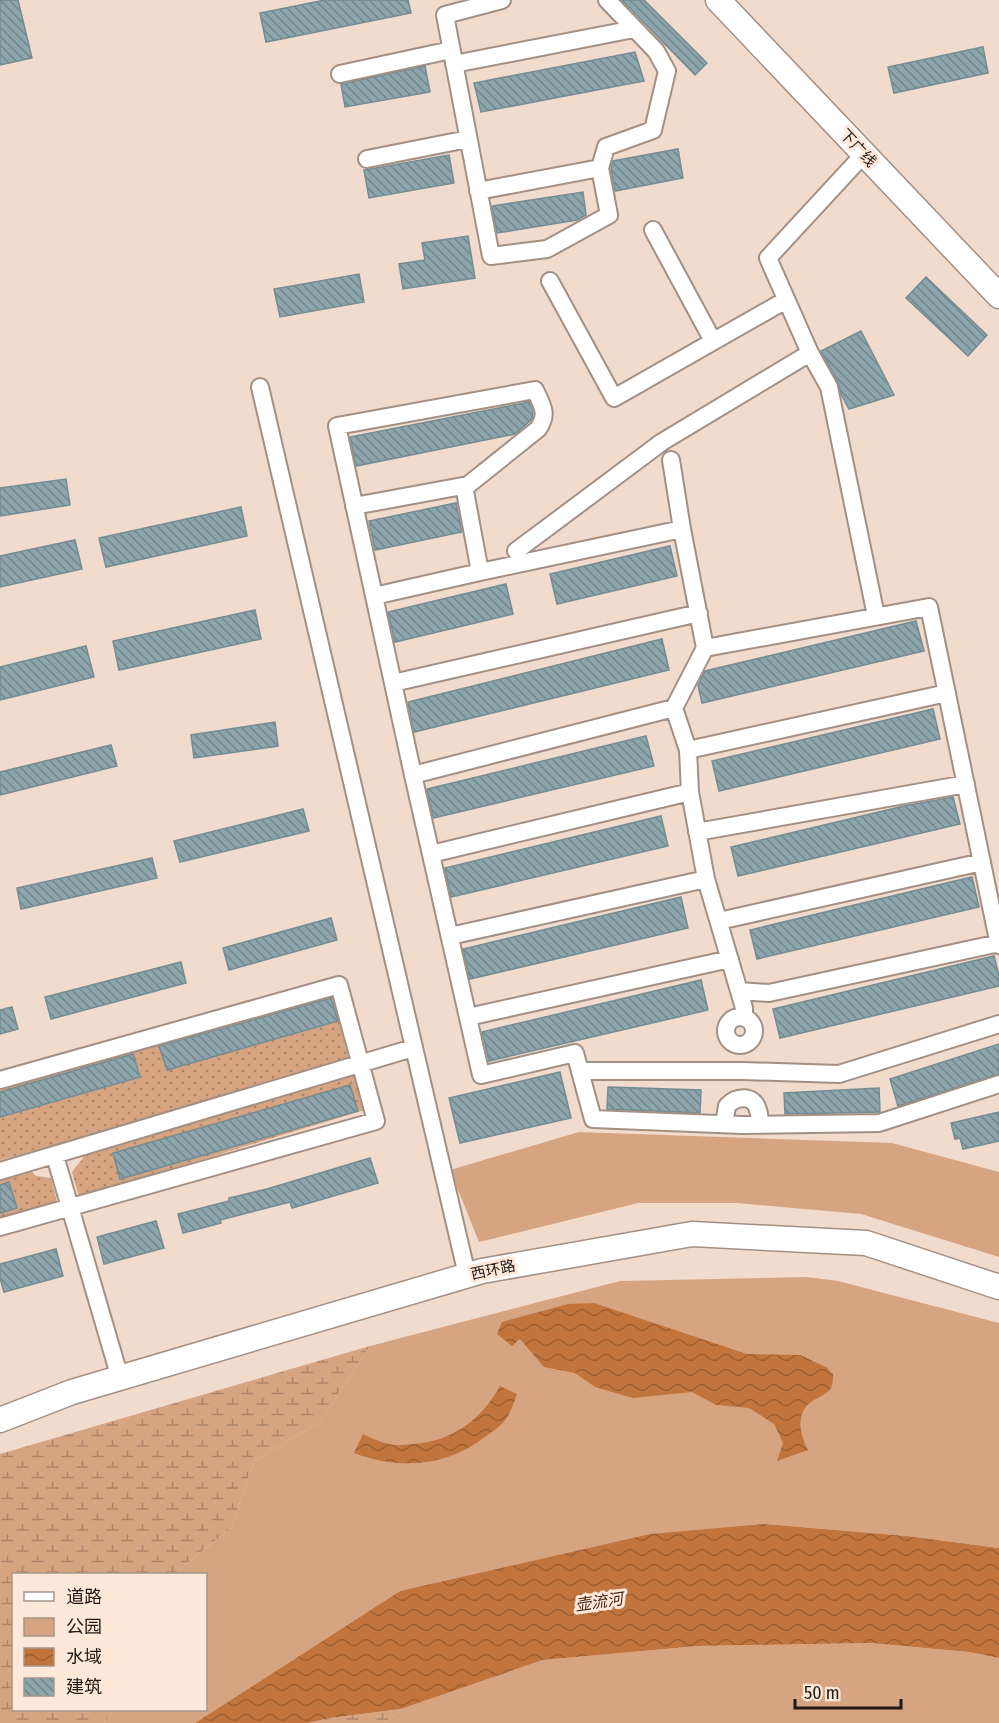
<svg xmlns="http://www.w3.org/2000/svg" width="999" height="1723" font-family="'Fira Sans Condensed','Noto Sans SC',sans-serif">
	<defs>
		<pattern id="grass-dots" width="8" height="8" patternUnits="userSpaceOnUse" patternTransform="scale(1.5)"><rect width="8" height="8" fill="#d7a482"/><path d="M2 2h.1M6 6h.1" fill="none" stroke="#ae8569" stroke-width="1.8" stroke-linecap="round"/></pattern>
		<pattern id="wetland-marsh" width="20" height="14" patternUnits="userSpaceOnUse" patternTransform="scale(1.5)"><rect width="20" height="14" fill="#d7a482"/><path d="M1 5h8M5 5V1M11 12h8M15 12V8" fill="none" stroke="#ae8569"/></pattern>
		<pattern id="water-waves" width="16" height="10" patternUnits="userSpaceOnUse" patternTransform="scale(1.5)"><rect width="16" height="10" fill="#c1753d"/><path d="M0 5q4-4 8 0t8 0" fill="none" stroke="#9c5f32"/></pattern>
		<pattern id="building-back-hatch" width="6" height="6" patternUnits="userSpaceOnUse" patternTransform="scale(1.5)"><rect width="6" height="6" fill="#8da6ad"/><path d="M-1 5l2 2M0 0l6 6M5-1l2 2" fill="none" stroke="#73868c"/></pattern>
	</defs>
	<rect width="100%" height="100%" fill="#f0dbcd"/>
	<path fill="url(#grass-dots)" fill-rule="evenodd" d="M333,994L349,1061L0,1160V1117L140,1077L133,1054L0,1092V1088ZM330,997L338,1021L166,1069L160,1046Z
		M350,1073L360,1076L368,1109L79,1197L72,1172L83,1158L82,1153ZM205,1127L120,1178L113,1153Z
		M27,1168L36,1176L51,1178L57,1202L0,1219V1213L17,1208L9,1182L0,1185V1175Z"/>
	<path fill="url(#wetland-marsh)" d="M370,1346L320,1422L254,1461L231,1528L174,1574H14V1710H107L112,1715L104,1723H0V1454Z
		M401,1709L385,1723H308L330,1718Z"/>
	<path fill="#d7a482" d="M579,1132L892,1143L999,1172V1257L861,1214L737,1203H638L479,1242L450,1170Z
		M806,1277L838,1281L999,1323V1548L907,1536L765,1524L400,1591L195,1723H104L112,1715L107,1710H206V1574H174L231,1528L254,1461L320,1422L370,1346L620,1281Z
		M869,1643L969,1652L999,1658V1723H385L401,1709L543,1660L699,1646Z"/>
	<path fill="url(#water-waves)" d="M594,1303L747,1354L800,1355L826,1367L833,1374C833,1379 833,1384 831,1388C826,1395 818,1397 811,1402C795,1414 800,1435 808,1450L777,1461L783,1443L774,1424L749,1408L716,1405L692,1392L633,1398L595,1387L575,1373L544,1367L520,1339L512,1346L497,1334L502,1322L568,1304Z
		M500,1386L517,1394C514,1402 511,1412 506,1419C501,1426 492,1432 485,1437C447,1467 398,1470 354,1453L363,1434C371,1438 380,1442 389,1444C396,1446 405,1445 412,1444C452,1442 481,1420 500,1386Z
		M765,1524L907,1536L999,1548V1658L969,1652L870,1643L699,1646L543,1660L401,1709L330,1718L308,1723H195L400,1591L650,1534Z"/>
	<path fill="url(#building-back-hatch)" stroke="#748c93" stroke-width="1.5" d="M0,0H18L32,58L0,65Z
		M325,0H408L411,13L266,42L260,13Z
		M622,0H644L707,63L695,75Z
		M983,47L988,73L894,93L888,67Z
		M635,52L644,81L481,112L474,83Z
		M425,66L430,92L345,107L341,84Z
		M678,149L683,178L615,191L611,168L613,161Z
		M449,155L454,183L369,198L364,170Z
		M583,192L586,215L577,220L497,233L492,206Z
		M468,236L475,278L403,289L399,264L425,260L422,243Z
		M359,274L364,302L280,317L274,289Z
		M926,277L987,335L968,356L906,298Z
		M861,331L894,395L849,409L841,394L838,382L821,351Z
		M529,402L533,412L532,419L515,434L356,466L350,437Z
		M66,479L70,505L0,516V488Z
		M456,503L462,532L375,550L369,521Z
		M241,507L247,536L106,567L99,538Z
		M75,540L82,569L0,587V556Z
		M670,546L677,576L557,604L550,574Z
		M506,584L513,614L395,642L388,612Z
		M255,610L261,639L119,670L113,641Z
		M916,621L924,651L702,703L698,685L705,671Z
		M662,639L669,670L414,732L408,702Z
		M86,646L94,677L0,700V667Z
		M933,709L940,739L719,791L712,761Z
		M275,722L278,746L194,758L191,735Z
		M646,736L654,766L433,818L427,789Z
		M111,745L117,766L0,795V772Z
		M953,797L960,824L738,876L731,847L904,806Z
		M303,809L309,831L180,862L174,841Z
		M661,816L668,846L451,897L445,868Z
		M152,858L157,878L21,909L17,888Z
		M972,877L979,907L757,959L750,930Z
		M681,897L688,928L470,979L463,949Z
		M331,918L337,940L229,970L223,948Z
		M994,956L999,976V986L780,1038L773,1009Z
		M181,962L186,983L51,1019L45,997Z
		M701,980L708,1010L489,1061L482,1032Z
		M331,998L338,1021L167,1070L159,1046Z
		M12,1007L18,1029L0,1034V1010Z
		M999,1044V1074L898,1106L890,1079Z
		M133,1054L140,1077L0,1117V1092Z
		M560,1072L571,1118L460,1143L449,1098Z
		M350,1085L358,1111L120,1179L113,1153Z
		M608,1087L701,1090L700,1113L607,1109Z
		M879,1088L880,1112L785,1114L784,1093Z
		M999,1112V1141L963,1149L960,1138L955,1139L951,1123Z
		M370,1158L378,1183L292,1208L290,1202L220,1220L221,1223L183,1233L178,1214L229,1201V1198L267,1189Z
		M9,1182L17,1208L0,1213V1185Z
		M156,1221L164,1248L104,1264L97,1237Z
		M56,1249L63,1276L4,1292L0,1278V1264Z"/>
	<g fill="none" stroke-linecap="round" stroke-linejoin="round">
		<g stroke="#a39084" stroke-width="20">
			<path id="minor" d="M502,0L445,15L491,256L547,249L609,215L600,168L606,147L653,130L667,71L656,51L607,0
				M454,64L634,29
				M340,74L451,50
				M864,154L768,258L810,353L829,387L876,616
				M367,159L468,139
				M478,191L600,168
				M653,230L713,341
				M550,281L614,398L786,300
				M260,387L467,1275
				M354,506L468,485L538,429C549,414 542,405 535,390L337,426L413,775L674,708
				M682,529L705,648
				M516,551L662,442L810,353
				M480,572L682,529L671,460
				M374,596L480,572L464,486
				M393,683L699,613
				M688,750L947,693
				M413,775L481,1075L575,1053L593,1119L742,1125L879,1123L999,1084
				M697,832L966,784
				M431,854L690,792
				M719,921L982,862
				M450,936L706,879
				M739,991L769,993L999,943
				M468,1017L730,959
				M726 1031a14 14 0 1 1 28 0a14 14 0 1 1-28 0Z
				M744,1018V1008L706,879L690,792L688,750L674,708L705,648L929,607L999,945
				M580,1071H743L839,1074L999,1024
				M0,1080L339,985L376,1121L0,1227
				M724,1124L727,1106C736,1096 754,1094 758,1110C760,1114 759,1120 760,1125
				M55,1156L120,1378
				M0,1171L413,1048"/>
		</g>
		<g stroke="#a39084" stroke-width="27">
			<path id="secondary" d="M718,0L999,296
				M0,1420L72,1392L482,1271L692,1234L866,1243L999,1287"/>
		</g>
		<use href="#minor" stroke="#fff" stroke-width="16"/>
		<use href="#secondary" stroke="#fff" stroke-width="24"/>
	</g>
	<g text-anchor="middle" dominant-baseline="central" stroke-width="6" stroke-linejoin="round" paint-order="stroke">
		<g font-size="15" fill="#201914" stroke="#fde8da">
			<text transform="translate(858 148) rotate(47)">下广线</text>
			<text transform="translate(493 1270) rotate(-12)">西环路</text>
		</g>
		<g font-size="16" font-style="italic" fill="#472710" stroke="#fde8da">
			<text transform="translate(599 1602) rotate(-8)">壶流河</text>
		</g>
	</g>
	<rect x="12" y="1573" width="195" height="138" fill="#fde8da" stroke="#a5958b" stroke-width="1.5"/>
	<rect x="24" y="1592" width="30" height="9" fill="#ffffff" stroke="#a5958b" stroke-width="1.5"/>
	<text x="66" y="1603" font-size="18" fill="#201914">道路</text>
	<rect x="24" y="1618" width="30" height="18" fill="#d7a482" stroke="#a5958b" stroke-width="1.5"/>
	<text x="66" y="1633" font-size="18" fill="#201914">公园</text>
	<rect x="24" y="1648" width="30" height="18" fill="url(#water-waves)" stroke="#a5958b" stroke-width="1.5"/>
	<text x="66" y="1663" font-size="18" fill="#201914">水域</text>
	<rect x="24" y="1678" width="30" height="18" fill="url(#building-back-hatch)" stroke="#a5958b" stroke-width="1.5"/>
	<text x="66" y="1693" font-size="18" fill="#201914">建筑</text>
	<path d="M795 1699v9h106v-9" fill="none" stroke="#201914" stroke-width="3"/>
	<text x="804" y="1699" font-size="18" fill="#201914" stroke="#fde8da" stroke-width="4.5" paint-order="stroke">50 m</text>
</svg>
